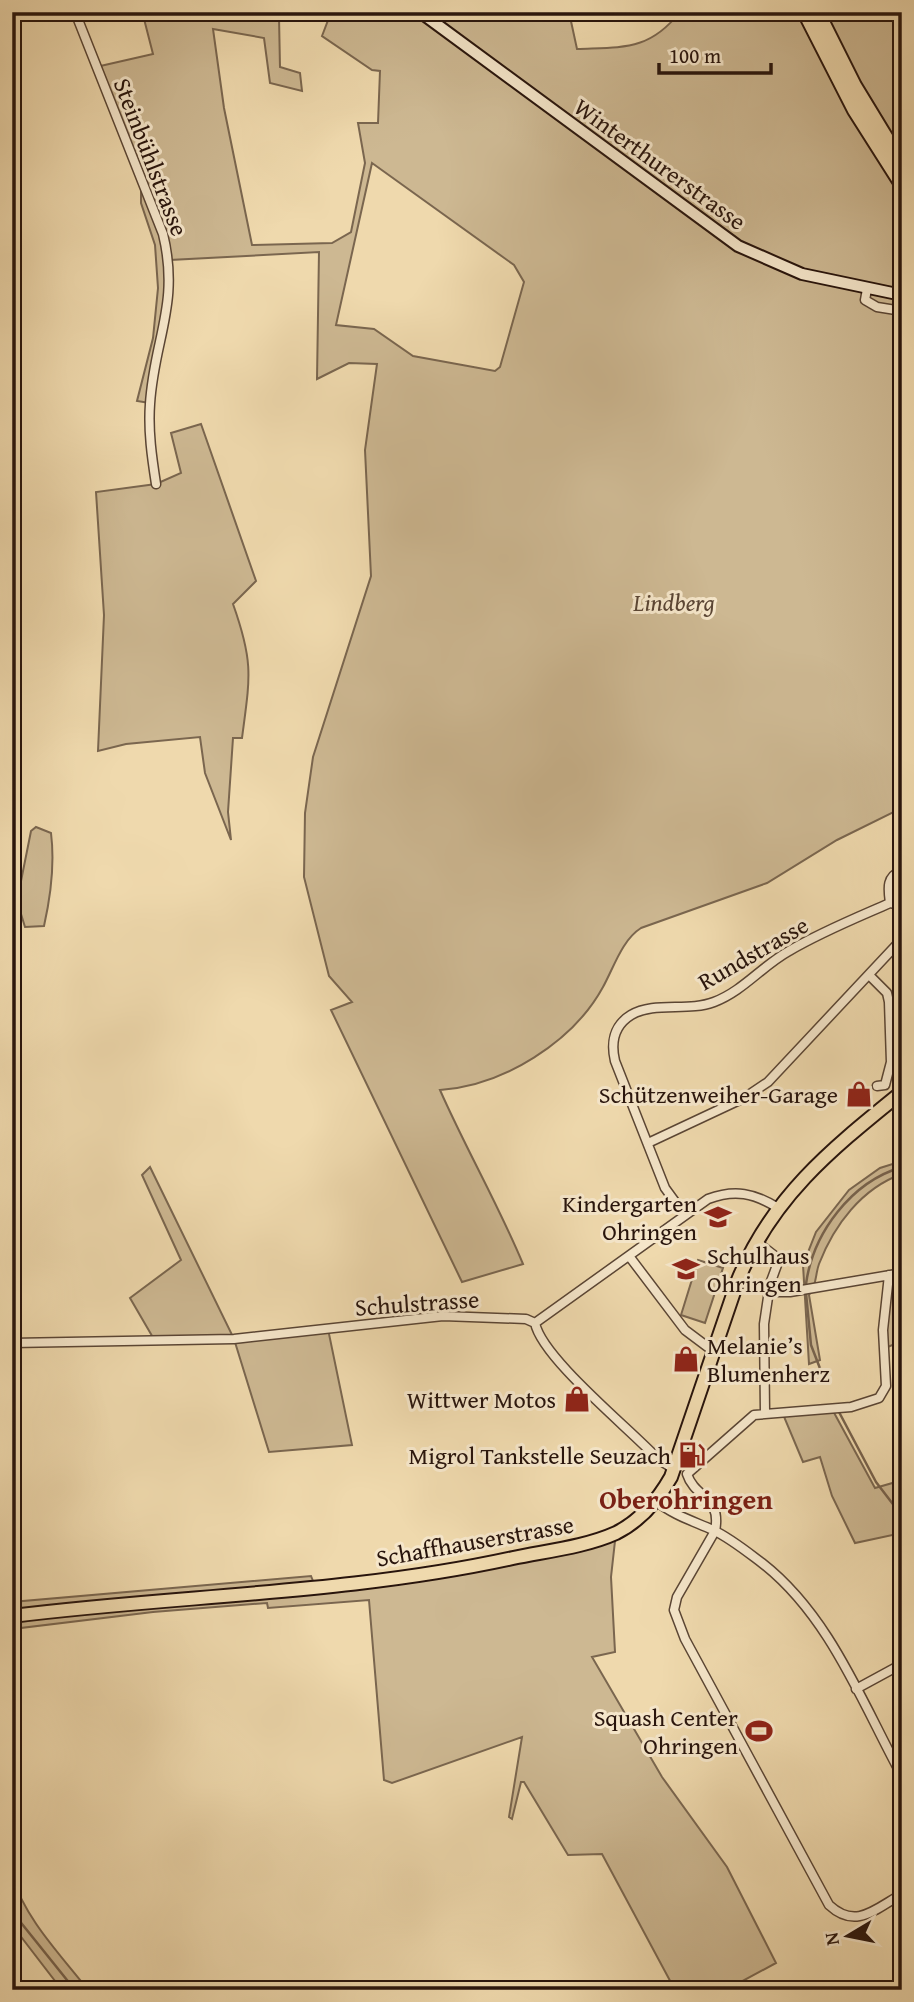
<svg xmlns="http://www.w3.org/2000/svg" width="914" height="2002" font-family="'Gentium Book Plus',serif">
	<rect width="100%" height="100%" fill="#efd9ad"/>
	<filter id="stains"><feTurbulence type="fractalNoise" baseFrequency=".00286" numOctaves="4"/><feColorMatrix values="0 0 0 0 .2 0 0 0 0 .09 0 0 0 0 .02 0 0 0 .5 -.17"/></filter>
	<radialGradient id="worn" r=".72"><stop offset=".6" stop-color="#630" stop-opacity="0"/><stop offset="1" stop-color="#630" stop-opacity=".3"/></radialGradient>
	<path fill="#cdb892" stroke="#7a664f" stroke-width="2" fill-rule="evenodd" d="M152,12H273L279,17L280,67L300,73L302,91L270,83L264,38L213,29L224,108L252,245L332,243L351,232L365,163L358,123H378L380,71L372,70L322,36L330,15L314,12H569L577,49C623,47 649,51 680,12H902V808L837,840L767,883L641,928C622,940 614,967 603,987C573,1042 503,1086 440,1090C466,1149 498,1204 523,1264L462,1282L331,1010L352,1002L329,976L304,877L305,813L313,757L371,576L365,450L377,364L349,363L317,379L319,252L170,260L150,403L137,401L153,338L158,288L155,245L141,203V178L96,67L153,54L143,15H152ZM372,163L514,265L524,282L500,367L495,371L413,356L374,329L336,325Z
		M201,424L256,581L233,604C254,663 250,677 242,738H233L228,812L231,840L205,773L200,737L126,744L98,751L104,615L96,492L156,484L181,473L171,433Z
		M36,827L51,833C55,865 51,895 44,926L25,927L17,901L31,831Z
		M902,1161V1174C862,1188 834,1225 819,1264C815,1275 817,1285 809,1295L820,1360L809,1364L803,1265L816,1232L849,1190L880,1168Z
		M150,1167L234,1339L328,1329L352,1445L269,1452L234,1339L155,1341L130,1298L181,1260L142,1175Z
		M698,1260L723,1268L705,1323L681,1315Z
		M902,1273V1341L883,1349L889,1275Z
		M832,1409L875,1488L896,1482L902,1489V1533L855,1543L832,1496L820,1457L803,1462L782,1412Z
		M592,1541H615L611,1577L615,1652L592,1657L662,1777L727,1867L776,1963L726,1990H675L602,1854L568,1855L524,1782H521L512,1819L509,1817L522,1737L392,1783L384,1780L369,1600L268,1608L267,1603L153,1612L12,1629V1602L311,1576L315,1586Z
		M12,1876C26,1920 60,1954 88,1990H62L12,1925Z"/>
	<g fill="none" stroke-linecap="round" stroke-linejoin="round">
		<path stroke="#77624c" stroke-width="2.5" d="M806,1284C813,1233 851,1182 902,1167
			M806,1293L811,1345L821,1371
			M839,1412L876,1482L902,1516
			M12,1905L18,1919L75,1990"/>
		<g stroke="#5a4534" stroke-width="11">
			<path id="street" d="M75,12L163,234C180,304 154,339 150,404C148,431 152,458 156,484
				M867,289L865,300L877,307L902,311
				M890,903C888,888 886,877 902,870
				M869,975L887,993L889,1002L891,1062L885,1085L877,1086
				M648,1143L744,1098L768,1082L902,939
				M684,1214L665,1188L615,1061C611,1044 613,1026 631,1015C654,1001 688,1012 714,1002C743,991 762,966 789,951C821,932 856,918 890,903L902,905
				M757,1242L775,1256L777,1265L770,1284L764,1324L765,1413
				M629,1256L685,1330L713,1351
				M889,1275L883,1330L886,1386L879,1398L851,1407L754,1415L687,1474C695,1499 722,1496 715,1531L677,1597L674,1610L685,1639L829,1905C856,1930 875,1909 902,1894
				M769,1292H790L902,1273
				M535,1323C542,1358 629,1428 658,1459L674,1469
				M12,1343L234,1339L443,1316L526,1319L535,1323L708,1199C735,1189 754,1193 778,1208
				M656,1501C673,1515 693,1521 713,1530C730,1538 746,1551 762,1563C830,1616 862,1703 902,1776
				M856,1689L902,1664"/>
		</g>
		<g stroke="#28140c" stroke-width="14">
			<path id="secondary" d="M420,12L738,246L802,274L902,295"/>
		</g>
		<g stroke="#28140c" stroke-width="16">
			<path id="primary" d="M12,1616C179,1595 349,1594 513,1558C546,1551 585,1547 616,1533C640,1521 658,1500 671,1477L738,1280C773,1195 833,1148 902,1092"/>
		</g>
		<g stroke="#28140c" stroke-width="18">
			<path id="highway" d="M805,12L855,110L902,184
				M817,12L854,86L902,165"/>
		</g>
		<use href="#street" stroke="#f5e6ca" stroke-width="8"/>
		<use href="#secondary" stroke="#f5e6ca" stroke-width="10"/>
		<use href="#primary" stroke="#efd9ad" stroke-width="12"/>
		<use href="#highway" stroke="#efd9ad" stroke-width="14"/>
	</g>
	<defs>
		<g id="shop-bare" transform="scale(2.1)"><path d="M-5-2.5h2.3a2.7 3.5 0 0 1 5.4 0H5L5.5 6h-11ZM-1.5-2.5h3a1.5 2.3 0 0 0-3 0Z" fill="#8f2418" stroke="#f5e6ca" stroke-width="2.5" paint-order="stroke"/></g>
		<g id="school-bare" transform="scale(2.1)"><path d="M0-5L7-2L0 1L-7-2ZM-4 1L0 2.5L4 1V4Q0 6-4 4Z" fill="#8f2418" stroke="#f5e6ca" stroke-width="2.5" paint-order="stroke"/></g>
		<g id="fuel-bare" transform="scale(2.1)"><path d="M-5.5-6h7V0h2V4h1.3V-2.5L3-4.5l.8-.8L6-3V5H2.5V1h-1V6h-7ZM-4.2-4.7v3.2H.2V-4.7Z" fill="#8f2418" stroke="#f5e6ca" stroke-width="2.5" paint-order="stroke"/></g>
		<g id="stadium-bare" transform="scale(2.1)"><path d="M0-5a6.5 5 0 1 0 0 10a6.5 5 0 1 0 0-10ZM-3.5-1.8h7v3.6h-7Z" fill="#8f2418" stroke="#f5e6ca" stroke-width="2.5" paint-order="stroke"/></g>
	</defs>
	<g fill-rule="evenodd">
		<use href="#shop-bare" x="859" y="1094"/>
		<use href="#school-bare" x="718" y="1217"/>
		<use href="#school-bare" x="686" y="1269"/>
		<use href="#shop-bare" x="686" y="1359"/>
		<use href="#shop-bare" x="577" y="1399"/>
		<use href="#fuel-bare" x="692" y="1455"/>
		<use href="#stadium-bare" x="759" y="1731"/>
	</g>
	<g text-anchor="middle" dominant-baseline="central" stroke-width="6" stroke-linejoin="round" paint-order="stroke">
		<g font-size="24" fill="#28140c" stroke="#f5e6ca">
			<text transform="translate(151 157) rotate(69)">Steinbühlstrasse</text>
			<text transform="translate(660 164) rotate(36)">Winterthurerstrasse</text>
			<text transform="translate(753 953) rotate(-30)">Rundstrasse</text>
			<text transform="translate(417 1303) rotate(-4)">Schulstrasse</text>
			<text transform="translate(475 1541) rotate(-10)">Schaffhauserstrasse</text>
		</g>
		<g font-size="24" font-style="italic" fill="#5a4534" stroke="#f5e6ca">
			<text x="674" y="602">Lindberg</text>
		</g>
		<g font-size="24" fill="#28140c" stroke="#f5e6ca" text-anchor="end">
			<text x="838" y="1094">Schützenweiher-Garage</text>
			<text x="697" y="1203">Kindergarten<tspan x="697" dy="28">Ohringen</tspan></text>
			<text x="707" y="1255" text-anchor="start">Schulhaus<tspan x="707" dy="28">Ohringen</tspan></text>
			<text x="707" y="1345" text-anchor="start">Melanie’s<tspan x="707" dy="28">Blumenherz</tspan></text>
			<text x="556" y="1399">Wittwer Motos</text>
			<text x="671" y="1455">Migrol Tankstelle Seuzach</text>
			<text x="738" y="1717">Squash Center<tspan x="738" dy="28">Ohringen</tspan></text>
		</g>
		<g font-size="28" font-weight="bold" fill="#7a1f14" stroke="#f5e6ca">
			<text x="686" y="1498">Oberohringen</text>
		</g>
	</g>
	<rect width="914" height="2002" fill="none" stroke="#efd9ad" stroke-width="42"/>
	<rect x="14" y="14" width="886" height="1974" fill="none" stroke="#28140c" stroke-width="3.5"/>
	<rect x="21" y="21" width="872" height="1960" fill="none" stroke="#28140c" stroke-width="2"/>
	<g transform="translate(848 1936) rotate(260)" stroke="#f5e6ca" stroke-width="5" paint-order="stroke">
	<path d="M0-5L12 26L0 18L-12 26Z" fill="#28140c"/>
	<text y="-10" font-size="19" font-weight="bold" text-anchor="middle" fill="#28140c">N</text>
	</g>
	<path d="M659 63v10h112v-10" fill="none" stroke="#28140c" stroke-width="3.5"/>
	<text x="669" y="63" font-size="21" fill="#28140c" stroke="#f5e6ca" stroke-width="5" paint-order="stroke">100 m</text>
	<rect width="100%" height="100%" filter="url(#stains)"/>
	<rect width="100%" height="100%" fill="url(#worn)"/>
</svg>
